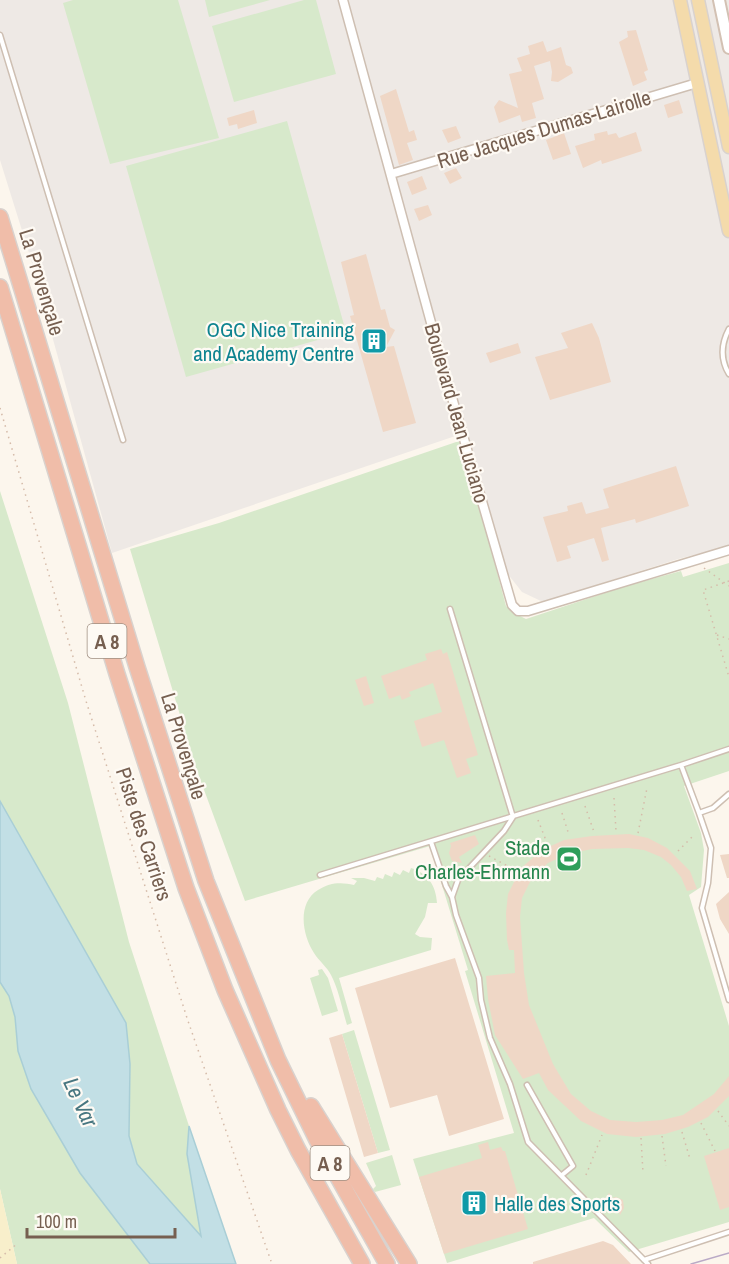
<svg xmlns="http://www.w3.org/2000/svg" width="729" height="1264" font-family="'Archivo Narrow',sans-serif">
	<rect width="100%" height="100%" fill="#fcf6ed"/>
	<path fill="#eee9e5" d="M0,0H729V546L678,559L543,602L522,592L507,573L467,432L112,553L30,256L0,160Z"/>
	<path fill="#d7e9cb" d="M73,0H178L219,138L110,164L63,3Z
		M205,0H270L209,17Z
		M304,0H316L336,74L234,102L212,26Z
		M287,121L346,332L186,377L126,166Z
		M462,440L506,606L512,612L526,619L626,586L681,571L683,577L729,563V771L684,786L701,833L704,850L701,887L689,895L729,1026V1222L629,1252L594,1218L447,1263L413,1159L514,1133L465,971L468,970L430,846L245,901L196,768L130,549L219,523Z
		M0,491L68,703L129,942L189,1126L187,1154L202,1237L137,1164L129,1136L130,1064L126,1023L0,801Z
		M411,868C428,873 436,886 437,903H428L425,917L415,934L420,937L432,938L431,950L339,978L352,1023L347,1025C342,1009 339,990 331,975C327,967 319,961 314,953C302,935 297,903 318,890C330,882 342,882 354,885L357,881L351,878H364L375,881L377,877L383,879L385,874L392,877L394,872L400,875L403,870L409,873Z
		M322,969L328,978L338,1011L322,1016L310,978L319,975L318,970Z
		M0,982L9,996L15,1017L18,1051L31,1089L80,1173L150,1264H17L0,1189Z
		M354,1030L390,1150L378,1153L342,1034Z
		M392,1155L401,1185L375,1192L373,1189L376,1186L366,1163Z"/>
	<path fill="#f8efcb" d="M0,1189L17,1264H0Z"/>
	<path fill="#c2dfe5" stroke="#a9ced6" stroke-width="1.5" d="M0,801L126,1023L130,1064L129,1136L137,1164L201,1236L187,1154L189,1126L236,1264H150L80,1173L31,1089L18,1051L15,1017L9,996L0,982Z"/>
	<path fill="#efd7c6" d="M636,30L648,70L644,72L647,80L633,86L619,42L628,37L627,31Z
		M543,41L547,52L561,47L566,65L571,67L573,73L558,82L551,81L552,72L550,61L534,66L544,99L532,103L536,118L522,122L520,115L499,123L494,107L499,100L518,108L509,74L522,71L517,58L530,54L528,46Z
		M396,89L409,132L414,130L417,140L407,143L413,160L399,165L380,96Z
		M679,100L683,113L668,118L664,105Z
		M254,110L257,123L238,129L237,124L229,126L227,118Z
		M456,126L461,138L448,143L442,130Z
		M607,131L608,135L616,133L619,138L636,132L642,151L602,164L601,160L583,168L575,146L595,140L594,134Z
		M564,133L571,154L553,160L546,140Z
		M456,168L462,178L450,184L444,173Z
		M422,176L427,189L412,195L407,182Z
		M428,205L432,215L419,221L414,209Z
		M366,254L381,310L385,309L390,327L395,330L386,347L394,346L416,423L383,432L350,316L354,315L341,262Z
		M592,323L599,338L611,382L550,400L535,357L568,348L561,333Z
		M518,343L521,353L490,363L486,353Z
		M676,466L689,506L636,523L635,519L601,528L609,560L602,562L594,538L567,546L571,558L557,562L543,517L568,511L567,506L582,502L586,514L609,508L603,489Z
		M441,649L443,654L447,652L478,755L466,759L471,773L457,778L444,740L422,747L414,721L442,712L433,683L409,692L411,696L402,700L400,695L389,699L381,676L427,660L425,654Z
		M366,676L374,703L364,706L355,680Z
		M629,834L648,838L667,848L690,871L697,889L687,891L681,877L671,865L661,857L644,850L628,848L592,849L568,854L548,863L532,878L522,898L520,917L524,973L529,1005L553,1064L571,1094L591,1111L610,1120L636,1122L662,1120L683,1115L714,1094L729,1076V1096L708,1117L688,1127L665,1134L636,1137L607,1134L581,1121L548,1090L539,1073L523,1079L495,1035L488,999L486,976L515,973L514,950H509L507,940L506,913L508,894L521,868L542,850L564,840L592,836Z
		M475,835L479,844L459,857L462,863L452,861L449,853L451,846L450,843Z
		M729,854V878H727L720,855Z
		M729,892V934L720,919L716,904Z
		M455,958L504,1119L449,1136L437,1095L390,1108L355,988Z
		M342,1034L378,1153L364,1157L329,1038Z
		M488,1142L490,1150L501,1147L503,1151H505L528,1229L444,1254L419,1177L482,1158L478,1145Z
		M729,1148V1207L720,1210L704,1156Z
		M609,1193L612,1198L616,1197L623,1200L624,1208L620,1215L618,1210H611L606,1206L605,1199Z
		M603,1241L613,1245L631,1264H533V1262Z"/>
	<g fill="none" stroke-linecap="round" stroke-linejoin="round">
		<g stroke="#cebfb2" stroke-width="7">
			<path id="lane" d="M0,35L123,440
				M729,329C721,344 720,359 729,374
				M450,609L513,817L504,831L458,880L452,897L456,915L479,978L481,1000L490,1038L510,1084L528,1142L648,1264
				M729,794L713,808L699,813L711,848L708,883L702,908L729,1000
				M699,813L681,765L729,749
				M431,842L446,886L452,897
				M320,875L681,765
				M527,1085L573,1166L562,1175
				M644,1260L729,1232"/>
		</g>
		<g stroke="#cebfb2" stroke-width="11">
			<path id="street" d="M343,0L442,363L512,605L518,611H528L729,550
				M391,174L697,83"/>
		</g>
		<g stroke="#d3c1b3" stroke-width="14">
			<path id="secondary" d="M719,0L729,48"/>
		</g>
		<g stroke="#d9d2ce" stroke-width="15">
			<path id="primary" d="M680,0L729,231
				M698,0L729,147"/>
		</g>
		<g stroke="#d9d2ce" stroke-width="18">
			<path id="highway" d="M0,217L137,667L206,881L278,1060L317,1140L387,1264
				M0,287L117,674L186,888L225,990L278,1110L298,1150L362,1264
				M311,1106L409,1264"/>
		</g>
		<path stroke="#d5bba9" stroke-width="1.5" stroke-dasharray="1.5 4.5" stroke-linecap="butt" d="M0,408L86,701L187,1018L272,1264
			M704,568L729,586
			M729,581L703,590L729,677
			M717,635L729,639
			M614,798L616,831
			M585,806L594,832
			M562,813L569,835
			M538,820L547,843
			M638,833L647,788
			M678,851L695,834
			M489,856L515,870
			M718,1111L729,1126
			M701,1123L715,1151
			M682,1132L690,1159
			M662,1136L666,1166
			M641,1138L643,1173
			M586,1175L602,1135
			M0,1258L18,1243"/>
		<use href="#lane" stroke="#fff" stroke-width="4"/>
		<use href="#street" stroke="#fff" stroke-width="8"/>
		<use href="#secondary" stroke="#fff" stroke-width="10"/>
		<use href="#primary" stroke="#f4dbab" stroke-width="12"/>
		<use href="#highway" stroke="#f0bda9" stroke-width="15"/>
		<path stroke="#baaac6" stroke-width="1.5" d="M691,1264L729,1253"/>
	</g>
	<defs>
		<g id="building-square" transform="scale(1.35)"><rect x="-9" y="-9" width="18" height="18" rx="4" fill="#0f9aa8" stroke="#fefaf4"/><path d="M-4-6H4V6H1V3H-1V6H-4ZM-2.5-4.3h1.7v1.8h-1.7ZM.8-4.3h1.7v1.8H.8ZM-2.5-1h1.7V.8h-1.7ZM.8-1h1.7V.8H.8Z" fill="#fff"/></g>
		<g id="stadium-square" transform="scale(1.35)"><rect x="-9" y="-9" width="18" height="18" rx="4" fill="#2e9e5b" stroke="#fefaf4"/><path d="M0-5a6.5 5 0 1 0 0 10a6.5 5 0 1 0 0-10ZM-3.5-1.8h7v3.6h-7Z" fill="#fff"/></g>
	</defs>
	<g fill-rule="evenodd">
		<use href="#building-square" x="374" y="341"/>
		<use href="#stadium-square" x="569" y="859"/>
		<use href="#building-square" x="474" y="1203"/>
	</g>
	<g text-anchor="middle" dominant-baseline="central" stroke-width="4.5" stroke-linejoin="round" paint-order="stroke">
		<g fill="#fefaf4" stroke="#9f8e81" stroke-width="1.5">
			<rect x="87.5" y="624" width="39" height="34" rx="4.5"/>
			<rect x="310.5" y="1146" width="39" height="34" rx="4.5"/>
		</g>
		<g font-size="20" font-weight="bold" fill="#765f50">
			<text x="107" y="641">A 8</text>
			<text x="330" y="1163">A 8</text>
		</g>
		<g font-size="21" fill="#765f50" stroke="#fefaf4">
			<text transform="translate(544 129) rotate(-17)">Rue Jacques Dumas-Lairolle</text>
			<text transform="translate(42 282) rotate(73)">La Provençale</text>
			<text transform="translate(457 413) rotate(74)">Boulevard Jean Luciano</text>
			<text transform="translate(184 746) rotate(73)">La Provençale</text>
			<text transform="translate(144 834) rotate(72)">Piste des Carriers</text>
		</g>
		<g font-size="21" fill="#0d838f" stroke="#fefaf4" text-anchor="end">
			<text x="354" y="329">OGC Nice Training<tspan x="354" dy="24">and Academy Centre</tspan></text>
			<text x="494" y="1203" text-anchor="start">Halle des Sports</text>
		</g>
		<g font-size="21" fill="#27864d" stroke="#fefaf4" text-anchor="end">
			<text x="550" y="847">Stade<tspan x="550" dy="24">Charles-Ehrmann</tspan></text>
		</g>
		<g font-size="22" font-style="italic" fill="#477680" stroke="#fefaf4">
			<text transform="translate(81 1102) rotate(65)">Le Var</text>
		</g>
	</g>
	<path d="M27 1228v9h148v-9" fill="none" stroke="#765f50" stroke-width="3"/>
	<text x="36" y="1228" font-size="18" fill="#765f50" stroke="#fefaf4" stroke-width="4.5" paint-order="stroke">100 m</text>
</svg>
